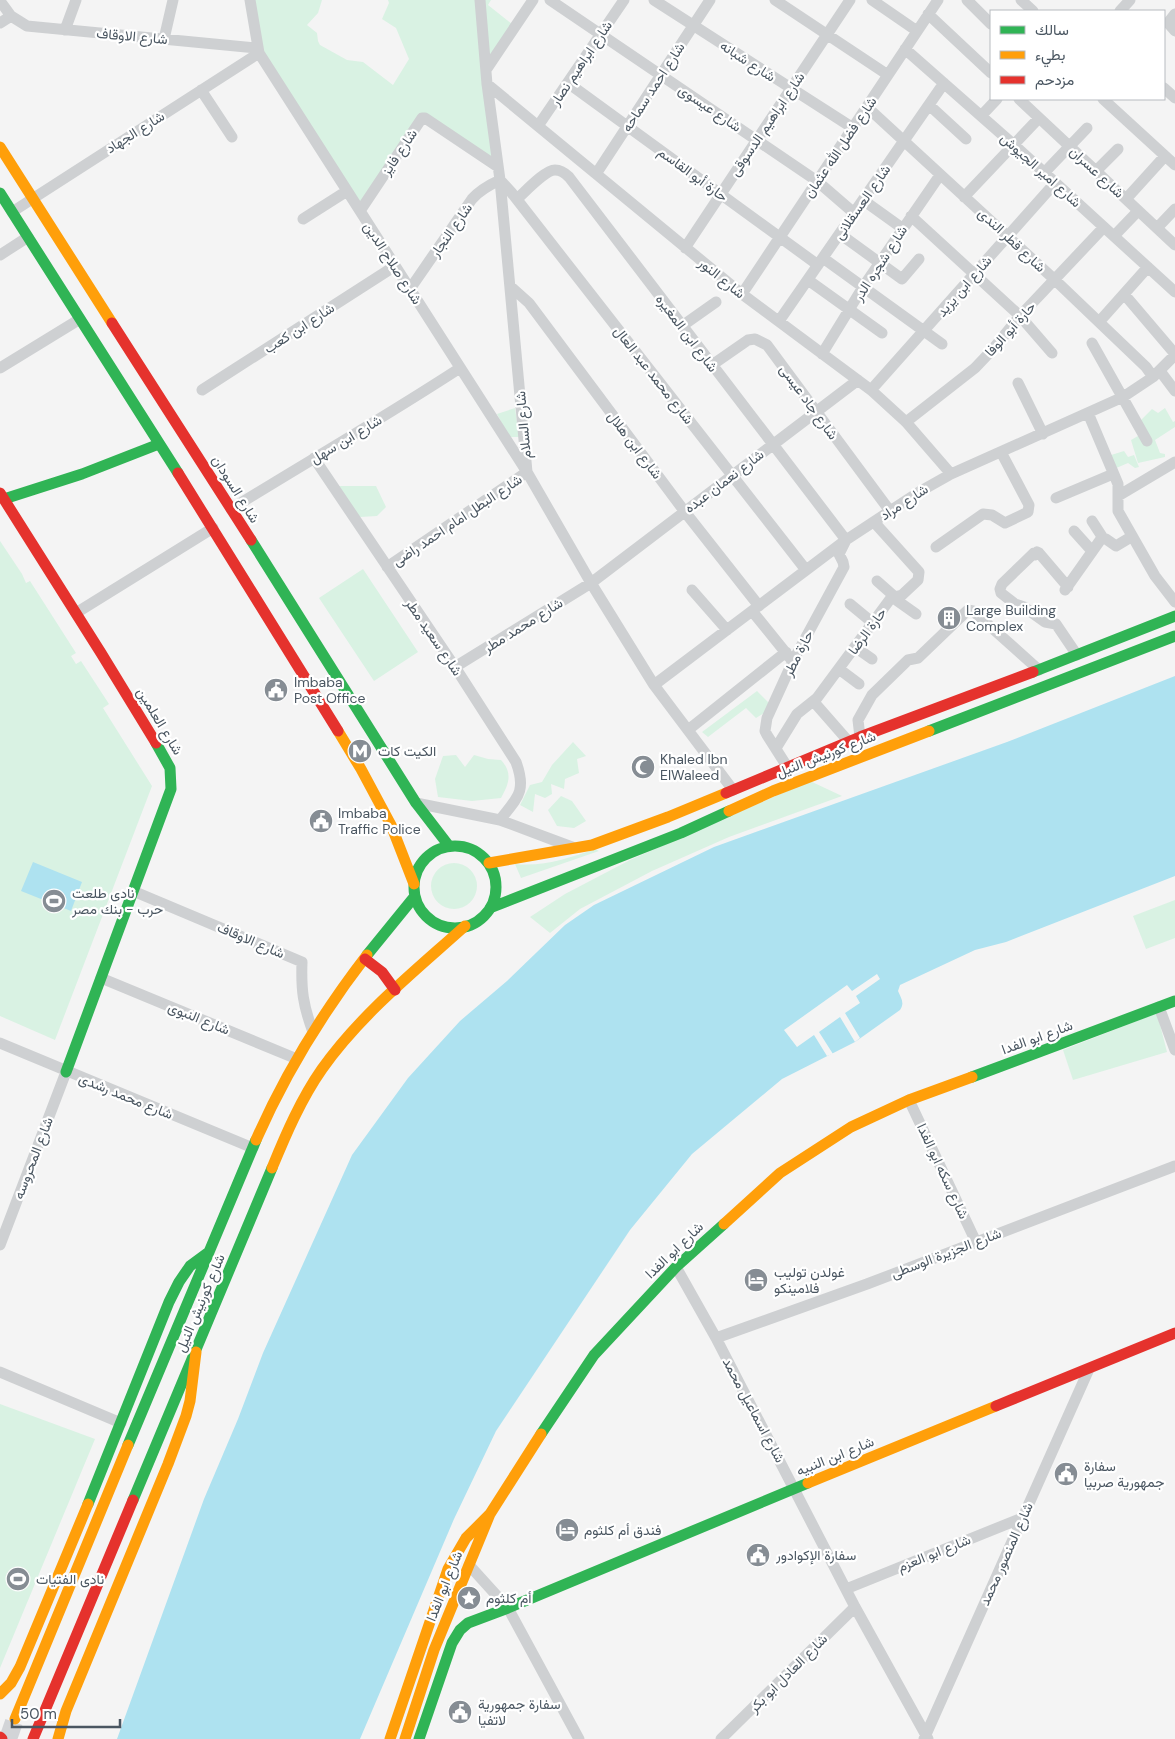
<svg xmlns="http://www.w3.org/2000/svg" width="1175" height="1739" font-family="'DM Sans',Vazirmatn,sans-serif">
	<rect width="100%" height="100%" fill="#f4f4f4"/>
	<path fill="#d9f2e3" d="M252,0H322L318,13L307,25L317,33L318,41L320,45L347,60L363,62L393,85L409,59L396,28L382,19L389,3L388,0H477L493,158L423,114L357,207L259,53Z
		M483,0H491L488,5L512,24L488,62Z
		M515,408L519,437H509L497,414Z
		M1165,408L1173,422L1175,421V427L1155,440L1160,453L1165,454V457L1138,463L1131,440L1145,432L1141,420L1152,409L1158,413Z
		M1124,451L1128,457L1134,455L1139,467L1135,468L1128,463L1114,469L1108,456Z
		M336,486H376L386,507L377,516L360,517Z
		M0,541L22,574L26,583L30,581L76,653L71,656L76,664L81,661L109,704L103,708L152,786L55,1040L0,1016Z
		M363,569L418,652L374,681L319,598Z
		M757,691L768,702L769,710L756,718L746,708L708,737L702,732Z
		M573,742L586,756L577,759L579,773L565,779L564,789L551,784L552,794L545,798L535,794L533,812L520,805L530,785L542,782L552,765Z
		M456,755L465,767L474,755L488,759L501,760C513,773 509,784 501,798L472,801L438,797L435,779L443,756Z
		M810,781L842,796L729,837L652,871L580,909L550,933L530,917L565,894L630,860Z
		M561,796L572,801L586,821L574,828L557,826L548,810Z
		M595,849L599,851L521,878L515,864C544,867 569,858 595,849Z
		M431 886a23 23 0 1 1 46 0a23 23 0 1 1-46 0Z
		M1175,900V938L1146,949L1133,916Z
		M1157,1013L1167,1052L1073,1080L1063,1050Z
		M0,1404L95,1439L0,1668Z"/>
	<path fill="#aee2f0" d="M1175,676V876L1006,942L975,950L900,985L898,991C901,998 905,1003 900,1010L855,1042L782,1079L692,1154L630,1230L496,1431L454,1519L360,1739H117L204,1499L238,1419L263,1353L352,1155L408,1078L460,1021L507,981L565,925L594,905L714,847L1007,742Z
		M33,862L82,882L71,911L21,891Z"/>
	<path fill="#f4f4f4" d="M877,974L880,979L856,996L860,1003L845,1013L860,1038L855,1042L840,1017L819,1032L833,1054L827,1056L814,1035L797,1047L784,1030L847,985L852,991Z"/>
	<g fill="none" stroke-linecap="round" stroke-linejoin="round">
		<path stroke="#d2d4d7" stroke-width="18" stroke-dasharray="18 9" stroke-linecap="butt" d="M8,1739L15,1719"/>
		<path stroke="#ced0d2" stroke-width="11" d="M250,0L259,53L527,472L387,567
			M480,0L487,84L500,180L527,472L591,583L654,685L733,790
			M550,0L817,181L854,213
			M654,0L853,128
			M775,0L888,75
			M872,0L917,31
			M967,0L991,24
			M1021,0L1033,11
			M0,1L11,16L27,26L257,48
			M1120,11L1130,0
			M928,14L991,73
			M1175,14L1168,23L1175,31
			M0,23L11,16
			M65,30L76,0
			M164,39L173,0
			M905,49L1014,145L1175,292
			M486,70L533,0
			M568,83L818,265
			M487,84L742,294L871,390L906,422L951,474
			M1164,88L1175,98
			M201,90L232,137
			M1019,99L1175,245
			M1103,99L1175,165
			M929,105L966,139
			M867,107L1055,280L1146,367L1153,377
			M981,116L997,99
			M538,126L624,0
			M1096,171L1118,149
			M1044,173L1087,128
			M596,174L710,0
			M964,197L1039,118
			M517,199C525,192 545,170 555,170C561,170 565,173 569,177L846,540L839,554L843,562L844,567L793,661L767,718L765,731L767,735L788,768
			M1126,199L1165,156
			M863,200L902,228
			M360,211L422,118H425L498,167
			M12,212L259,53
			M911,216L1020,316L1052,353
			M303,219L347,191
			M1157,228L1175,209
			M840,234L902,279L919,259
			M1114,236L1138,211
			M685,248L850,0
			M0,255L28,237
			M823,258L942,344
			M808,280L882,333
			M510,286L529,303L685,512L759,606
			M410,289L472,199C480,190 489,185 500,180L511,192L806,570
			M742,294L938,0
			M1124,294L1175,354
			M779,321L944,83
			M1099,322L1148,267
			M682,326L716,302
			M1092,343L1147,441
			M822,354L863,287L940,175
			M712,365L748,340L755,339L767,345L890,511
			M0,368L80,319
			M1160,371L1175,391
			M1018,383L1043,434
			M202,390L395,266
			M871,390L1055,183
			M1088,413L1118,484V511L1155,576L1175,602
			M906,422L975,368L993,349L1020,316L1104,227
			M314,458L455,667L516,762C527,792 517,798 500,820
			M1118,496L1175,462
			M1056,498L1113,474
			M231,509C307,462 385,417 460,368
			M1092,521L1103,538
			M1074,531L1092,551
			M936,547L983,514L992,515L1005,523L1028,512L1029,505L1001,452
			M877,581L894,596
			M1068,587L1039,553L1037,552L1035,555L1034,553L1033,554L1002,584L1000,589L1001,593L1015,604L1024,607L1045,622L1056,624L1077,655
			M692,590L727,630
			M1065,590L1101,539H1106L1116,546L1131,537
			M892,597L916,614
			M850,604L873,623
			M752,611L790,658
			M76,613L213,528
			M855,647L872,659
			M455,667L591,583L858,380
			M839,669L859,684
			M654,685L846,540L919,492L951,474L1123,397L1153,377L1175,355
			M814,702L849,742
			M688,730L786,652
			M860,737L858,720L872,695L908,660L918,658L968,610L973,611L1039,670
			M776,748L797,714L817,698L891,598L902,595L918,580L919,572L874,522
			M416,803L500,820L572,847
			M133,891L302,962C301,990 303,1005 313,1032
			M101,978L297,1059
			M1159,1007L1175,1050
			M0,1043L253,1148
			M909,1100L976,1242
			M0,1245L66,1072
			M676,1267L716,1338L855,1607L928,1739
			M716,1338L867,1284L1175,1166
			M0,1372L121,1423
			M469,1565L508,1608L579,1739
			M846,1589L1022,1518
			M721,1739L855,1607
			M924,1739L1089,1369"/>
		<path stroke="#30b455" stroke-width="11" d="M0,193L178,473
			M4,499L82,474L159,444
			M251,540L416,803L449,846
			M1033,672L1175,616
			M929,731L1175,636
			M414 887a41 41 0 1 1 82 0a41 41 0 1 1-82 0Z
			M490,908L681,833L729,811
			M367,955L415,896
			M66,1072L171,789L170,768L156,743
			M972,1077L1175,1001
			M541,1434L594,1355L676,1267L724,1224
			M128,1445L256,1140
			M133,1500L272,1168
			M88,1504L169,1302L179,1282L190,1266L209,1252
			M419,1739L452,1643L460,1630L468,1623L508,1608L808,1483"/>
		<path stroke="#ff9f0a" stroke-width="11" d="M0,147L112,323
			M338,731L361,769L391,825L414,884
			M729,811L773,791L929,731
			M489,863L592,845L668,817L726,793
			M256,1140C285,1074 323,1012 367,955
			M272,1168C286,1134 301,1099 322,1069C361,1014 415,971 465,926
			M724,1224L780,1173L851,1127L909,1100L972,1077
			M808,1483L996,1406
			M0,1694L11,1683L20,1667L88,1504
			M15,1719L128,1445
			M58,1739L66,1711L168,1464L186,1416L190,1401L196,1352
			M390,1739L448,1569L466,1538L490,1514
			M405,1739L434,1650L490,1514L541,1434"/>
		<path stroke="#e5322d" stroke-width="11" d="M112,323L251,540
			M178,473L338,731
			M0,493L101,653L156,743
			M726,793L860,737L1033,672
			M365,959L382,972L395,990
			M996,1406L1175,1333
			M0,1737L2,1739
			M33,1739L133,1500"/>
	</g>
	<defs>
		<g id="building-disc" transform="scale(1.25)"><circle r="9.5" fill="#868d94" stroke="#fff"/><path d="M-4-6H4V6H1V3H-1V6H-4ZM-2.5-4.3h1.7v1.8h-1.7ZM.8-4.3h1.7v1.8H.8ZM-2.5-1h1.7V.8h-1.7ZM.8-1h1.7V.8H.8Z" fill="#fff"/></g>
		<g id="civic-disc" transform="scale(1.25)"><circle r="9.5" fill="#868d94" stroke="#fff"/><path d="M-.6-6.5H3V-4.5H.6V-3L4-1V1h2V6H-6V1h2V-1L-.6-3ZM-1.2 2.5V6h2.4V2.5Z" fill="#fff"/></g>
		<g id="metro-disc" transform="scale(1.25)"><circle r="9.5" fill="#868d94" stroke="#fff"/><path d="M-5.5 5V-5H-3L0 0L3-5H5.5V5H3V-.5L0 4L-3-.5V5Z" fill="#fff"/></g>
		<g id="mosque-disc" transform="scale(1.25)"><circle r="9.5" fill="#868d94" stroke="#fff"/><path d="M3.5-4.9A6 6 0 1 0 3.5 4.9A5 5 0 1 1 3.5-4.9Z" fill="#fff"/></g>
		<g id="stadium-disc" transform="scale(1.25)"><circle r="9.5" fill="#868d94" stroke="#fff"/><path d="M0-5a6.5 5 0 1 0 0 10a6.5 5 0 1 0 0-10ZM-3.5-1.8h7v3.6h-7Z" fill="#fff"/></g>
		<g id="hotel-disc" transform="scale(1.25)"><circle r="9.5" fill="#868d94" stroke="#fff"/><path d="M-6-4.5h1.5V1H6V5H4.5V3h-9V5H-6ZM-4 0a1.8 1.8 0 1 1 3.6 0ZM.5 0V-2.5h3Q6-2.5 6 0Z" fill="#fff"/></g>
		<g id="sight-disc" transform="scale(1.25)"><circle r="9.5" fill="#868d94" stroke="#fff"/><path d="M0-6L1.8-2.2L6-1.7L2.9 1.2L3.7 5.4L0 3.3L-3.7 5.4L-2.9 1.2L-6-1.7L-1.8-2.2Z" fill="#fff"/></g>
	</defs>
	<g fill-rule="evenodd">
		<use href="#building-disc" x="949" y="618"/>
		<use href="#civic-disc" x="276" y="690"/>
		<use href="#metro-disc" x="360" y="751"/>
		<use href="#mosque-disc" x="643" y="767"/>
		<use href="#civic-disc" x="321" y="821"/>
		<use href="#stadium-disc" x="54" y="901"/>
		<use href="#hotel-disc" x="756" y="1280"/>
		<use href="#civic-disc" x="1066" y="1474"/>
		<use href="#hotel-disc" x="567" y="1530"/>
		<use href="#civic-disc" x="758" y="1555"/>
		<use href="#stadium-disc" x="18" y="1579"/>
		<use href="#sight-disc" x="469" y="1598"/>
		<use href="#civic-disc" x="460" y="1712"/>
	</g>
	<g text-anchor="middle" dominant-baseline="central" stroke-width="4.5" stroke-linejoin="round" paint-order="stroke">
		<g font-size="14" fill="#4a5661" stroke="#fff">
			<text transform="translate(132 36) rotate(5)">شارع الاوقاف</text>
			<text transform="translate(748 61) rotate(33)">شارع شبانه</text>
			<text transform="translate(581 63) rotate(-56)">شارع ابراهيم نصار</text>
			<text transform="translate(653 87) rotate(-57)">شارع احمد سماحه</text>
			<text transform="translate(710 108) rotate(34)">شارع عيسوى</text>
			<text transform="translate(767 124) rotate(-56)">شارع ابراهيم الدسوقى</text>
			<text transform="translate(135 132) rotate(-32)">شارع الجهاد</text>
			<text transform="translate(840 147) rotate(-56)">شارع فضل الله عثمان</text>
			<text transform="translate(399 152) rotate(-56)">شارع فايز</text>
			<text transform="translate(1041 170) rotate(42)">شارع امير الجيوش</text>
			<text transform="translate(1097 172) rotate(43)">شارع عسران</text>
			<text transform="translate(693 174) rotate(36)">حارة أبو القاسم</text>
			<text transform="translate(862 202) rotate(-55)">شارع العسقلانى</text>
			<text transform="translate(451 230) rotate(-55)">شارع النجار</text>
			<text transform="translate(1012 240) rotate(43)">شارع قطر الندى</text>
			<text transform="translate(393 263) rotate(57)">شارع صلاح الدين</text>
			<text transform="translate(880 263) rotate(-57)">شارع شجره الدر</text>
			<text transform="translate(722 278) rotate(39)">شارع النور</text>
			<text transform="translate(964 286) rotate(-49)">شارع ابن يزيد</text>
			<text transform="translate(299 328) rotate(-33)">شارع ابن كعب</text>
			<text transform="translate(1010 329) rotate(-48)">حارة أبو الوفا</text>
			<text transform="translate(687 333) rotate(53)">شارع ابن المغيره</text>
			<text transform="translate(654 375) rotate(52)">شارع محمد عبد العال</text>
			<text transform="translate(809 402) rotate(54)">شارع جاد عيسى</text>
			<text transform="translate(523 425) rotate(-95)">شارع السلام</text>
			<text transform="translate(346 439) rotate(-31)">شارع ابن سهل</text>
			<text transform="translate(635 445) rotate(53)">شارع ابن هلال</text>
			<text transform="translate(724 481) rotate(-37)">شارع نعمان عبده</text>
			<text transform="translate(236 489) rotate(58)">شارع السودان</text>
			<text transform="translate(904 502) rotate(-33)">شارع مراد</text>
			<text transform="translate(457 520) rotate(-34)">شارع البطل امام احمد راضى</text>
			<text transform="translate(523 625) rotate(-32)">شارع محمد مطر</text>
			<text transform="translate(867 631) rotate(-54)">حارة الرضا</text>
			<text transform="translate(434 637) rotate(56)">شارع سعيد مطر</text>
			<text transform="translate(798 653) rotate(-63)">حارة مطر</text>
			<text transform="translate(160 721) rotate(59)">شارع العلمين</text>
			<text transform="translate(826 754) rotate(-21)">شارع كورنيش النيل</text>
			<text transform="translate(251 940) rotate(23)">شارع الاوقاف</text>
			<text transform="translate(199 1018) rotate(22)">شارع النبوى</text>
			<text transform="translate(1037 1037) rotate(-20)">شارع ابو الفدا</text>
			<text transform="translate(126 1096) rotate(22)">شارع محمد رشدى</text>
			<text transform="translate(33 1158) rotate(-69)">شارع المحروسه</text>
			<text transform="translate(943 1171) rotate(65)">شارع سكه ابو الفدا</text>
			<text transform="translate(674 1250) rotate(-44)">شارع ابو الفدا</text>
			<text transform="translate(946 1253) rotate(-21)">شارع الجزيرة الوسطى</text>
			<text transform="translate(200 1303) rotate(-67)">شارع كورنيش النيل</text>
			<text transform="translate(754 1410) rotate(62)">شارع اسماعيل محمد</text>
			<text transform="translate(835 1456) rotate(-22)">شارع ابن النبيه</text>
			<text transform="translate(934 1553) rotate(-22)">شارع ابو العزم</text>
			<text transform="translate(1006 1554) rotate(-66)">شارع المنصور محمد</text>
			<text transform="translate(444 1586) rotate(-68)">شارع ابو الفدا</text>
			<text transform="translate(788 1673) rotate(-45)">شارع العادل ابو بكر</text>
		</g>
		<g font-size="14" fill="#4a5661" stroke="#fff" text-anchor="start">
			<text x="966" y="610">Large Building<tspan x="966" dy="16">Complex</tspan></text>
			<text x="294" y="682">Imbaba<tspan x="294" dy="16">Post Office</tspan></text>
			<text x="378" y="751">الکيت کات</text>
			<text x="660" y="759">Khaled Ibn<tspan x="660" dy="16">ElWaleed</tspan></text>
			<text x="338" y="813">Imbaba<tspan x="338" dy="16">Traffic Police</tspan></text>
			<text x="72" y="893">نادى طلعت<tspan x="72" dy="16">حرب - بنك مصر</tspan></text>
			<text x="774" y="1272">غولدن توليب<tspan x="774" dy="16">فلامينكو</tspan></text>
			<text x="1084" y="1466">سفارة<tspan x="1084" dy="16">جمهورية صربيا</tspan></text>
			<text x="584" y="1530">فندق أم كلثوم</text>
			<text x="776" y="1555">سفارة الإكوادور</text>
			<text x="36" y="1579">نادى الفتيات</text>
			<text x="486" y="1598">أم كلثوم</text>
			<text x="478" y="1704">سفارة جمهورية<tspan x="478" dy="16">لاتفيا</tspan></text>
		</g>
	</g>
	<rect x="990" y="10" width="175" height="90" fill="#ffffff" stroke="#b7bbc0"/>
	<rect x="1000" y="26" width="25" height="8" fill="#30b455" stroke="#b7bbc0"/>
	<text x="1035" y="35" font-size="15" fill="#4a5661">سالك</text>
	<rect x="1000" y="51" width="25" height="8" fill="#ff9f0a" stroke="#b7bbc0"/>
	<text x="1035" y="60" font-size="15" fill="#4a5661">بطيء</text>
	<rect x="1000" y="76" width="25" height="8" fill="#e5322d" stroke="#b7bbc0"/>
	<text x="1035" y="85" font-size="15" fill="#4a5661">مزدحم</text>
	<path d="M12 1719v8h108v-8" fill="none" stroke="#4a5661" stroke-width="2.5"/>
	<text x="20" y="1719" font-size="15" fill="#4a5661" stroke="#ffffff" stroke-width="4" paint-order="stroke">50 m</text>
</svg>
